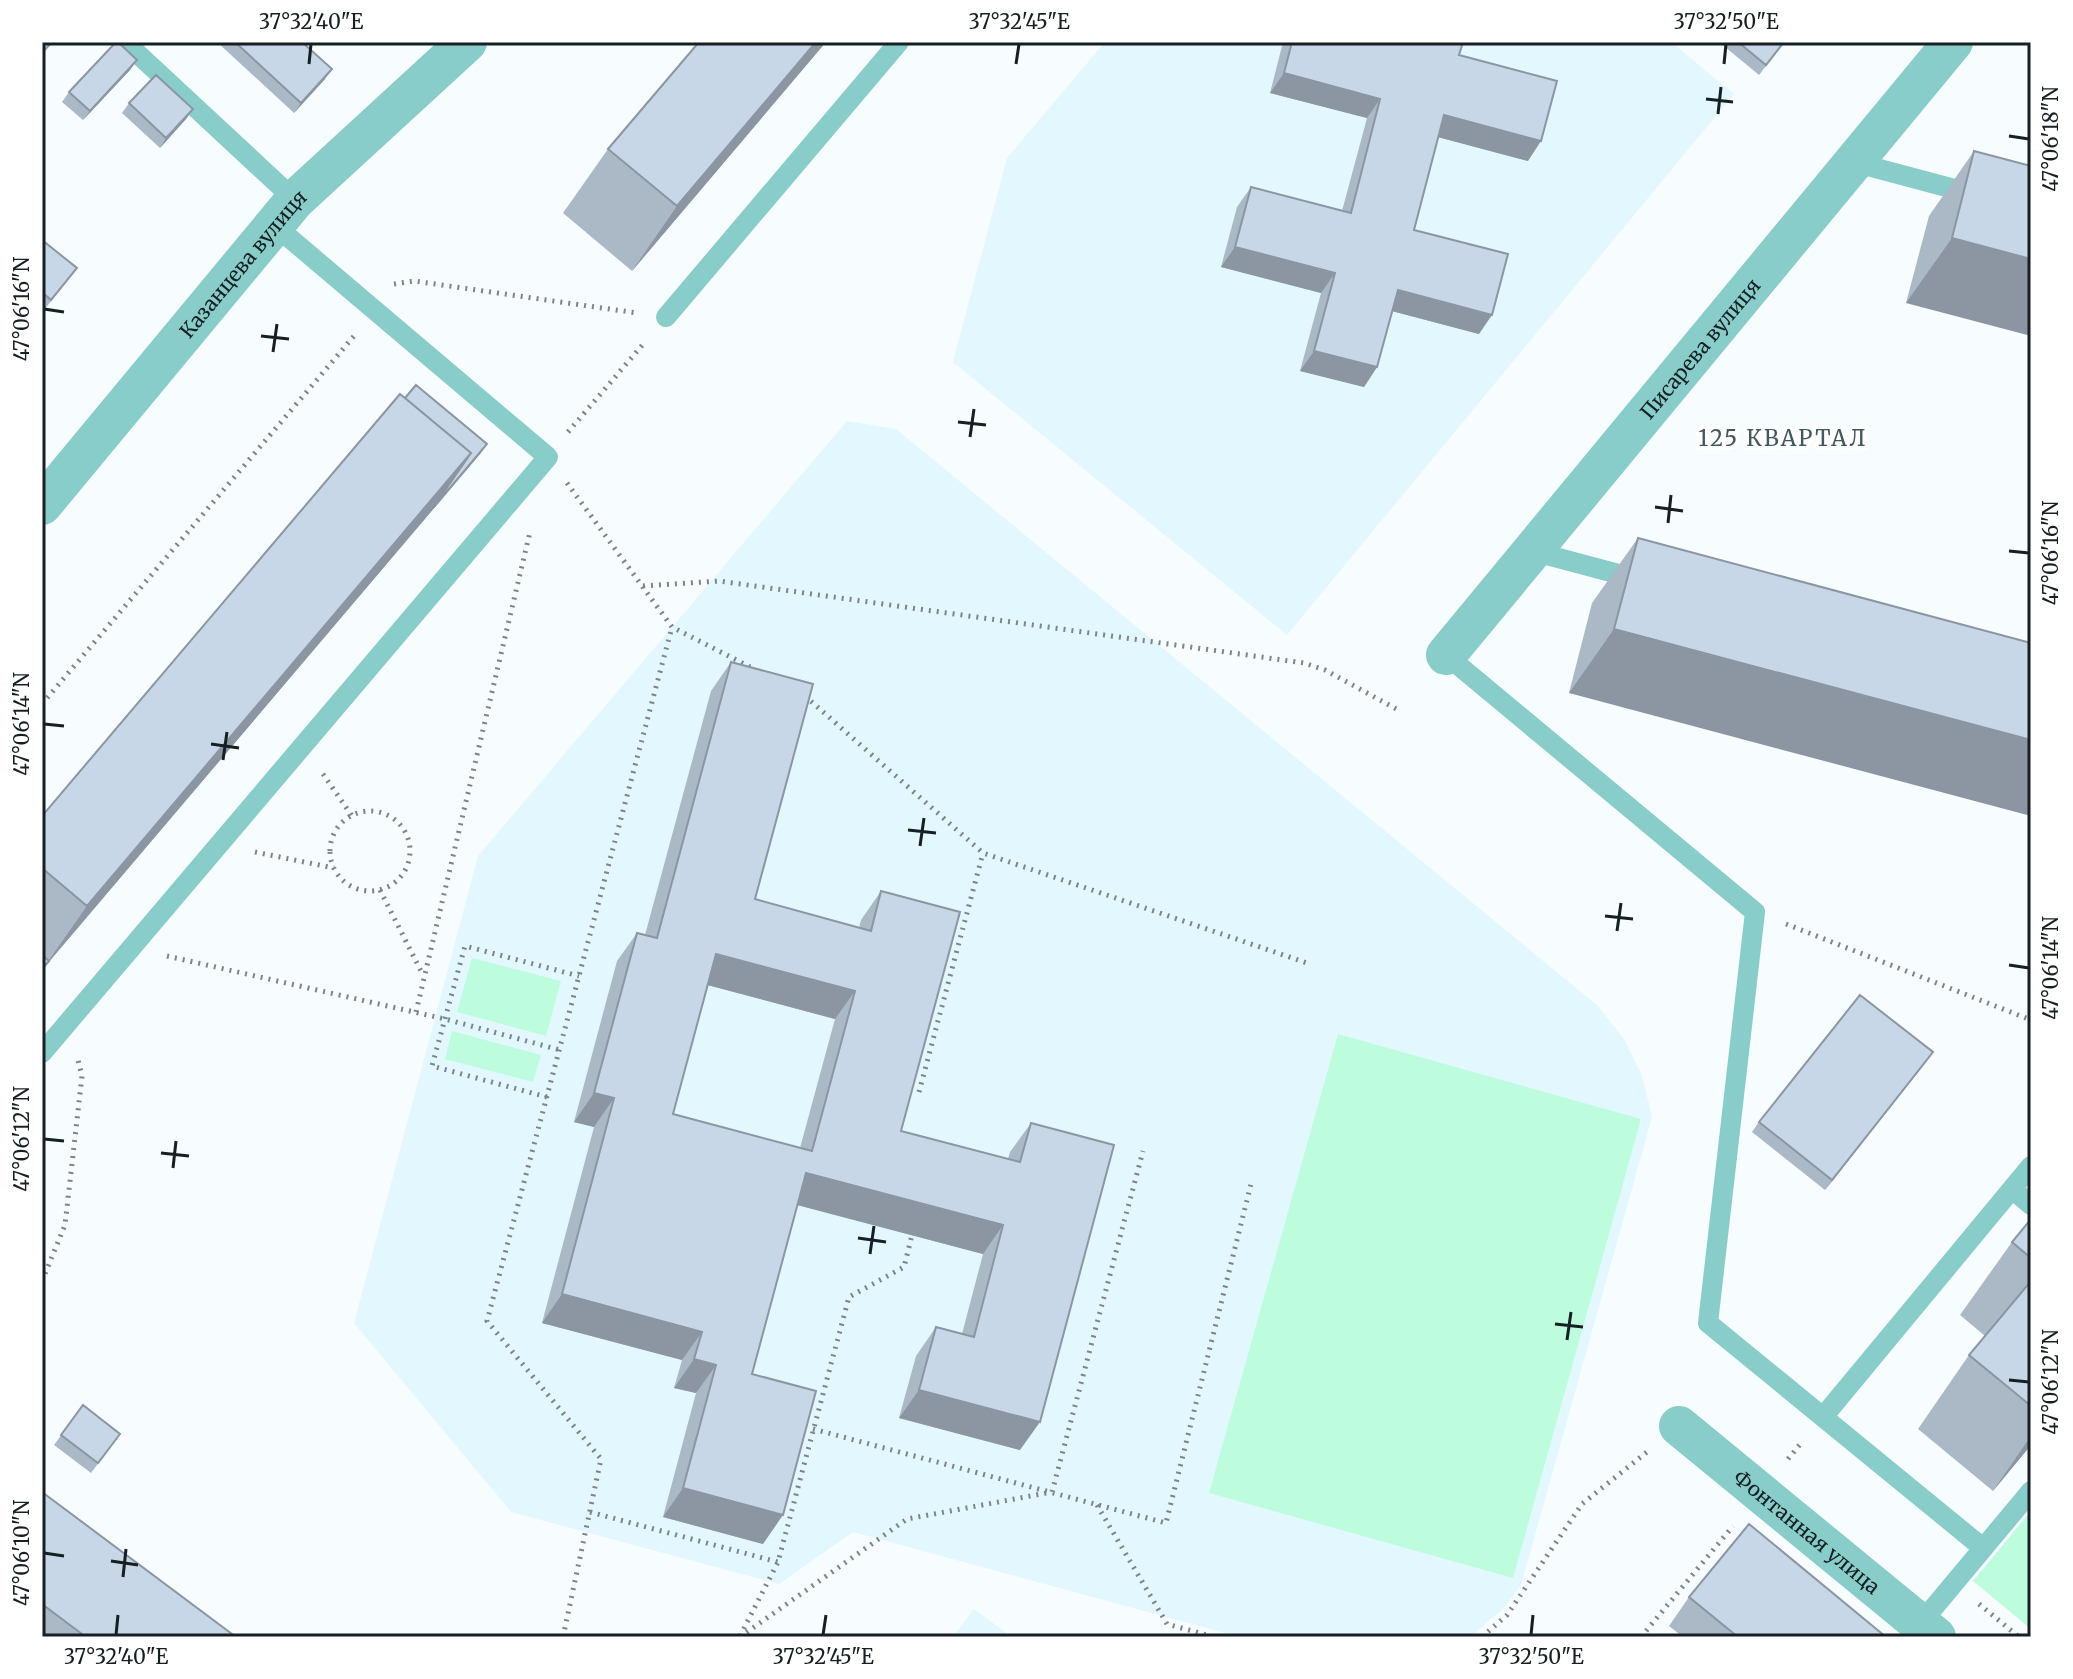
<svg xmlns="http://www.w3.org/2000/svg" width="2073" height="1679" font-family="Merriweather,serif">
	<rect width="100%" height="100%" fill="#f7fcfe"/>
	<path fill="#e3f7fe" d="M1105,42H1671L1734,94L1287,635L953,362L1007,158Z
		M847,421L896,429L1598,1006L1624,1039L1642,1076L1652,1117L1521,1585L1502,1610L1470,1637H1240L853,1532L779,1584L511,1512L354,1323L478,856Z
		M974,1609L1012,1637H953Z"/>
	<path fill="#bdfdde" d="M472,958L561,981L546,1036L457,1012Z
		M452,1031L541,1055L533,1082L445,1059Z
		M1338,1034L1641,1119L1513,1578L1209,1493Z
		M2031,1511V1629L1973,1581Z"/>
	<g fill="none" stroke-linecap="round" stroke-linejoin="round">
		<path stroke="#7e8588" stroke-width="5" stroke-dasharray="2 6" stroke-linecap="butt" d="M394,284L414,281L637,313
			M568,432L645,342
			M567,483L672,627L754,669
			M643,586L719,581L1304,663L1325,670L1400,711
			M805,696L983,853L1307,963
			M42,704L354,336
			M323,774L352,816
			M330 851a40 40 0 1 1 80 0a40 40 0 1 1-80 0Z
			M255,852L334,868
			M380,890L423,975
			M1786,924L2031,1020
			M167,956L445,1019L560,1050
			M416,1012L530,532
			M919,1092L983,853
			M547,1097L432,1066L465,946L579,976
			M42,1281L65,1225L82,1076L78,1060
			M813,1429L1166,1523L1252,1180
			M1788,1459L1802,1442
			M1097,1505L1167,1624L1214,1637
			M590,1512L778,1562
			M1979,1604L2019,1637
			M740,1636L778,1562L849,1297L904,1267L912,1235
			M563,1637L601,1459L487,1321L672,627
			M740,1637L907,1519L1052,1492L1143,1151
			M1482,1637L1507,1615L1582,1504L1647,1452
			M1641,1637L1733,1526"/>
		<path stroke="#88cdca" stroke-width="20" d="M125,42L295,200
			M1853,162L1973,194
			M666,317L899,42
			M1532,551L1641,580
			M1446,655L1755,912L1708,1323L1983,1548
			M42,1053L548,457L273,224
			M2012,1189L2031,1205
			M1823,1417L2031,1166
			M1920,1624L2031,1491"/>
		<g stroke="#88cdca" stroke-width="40">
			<path id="s1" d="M42,505L295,200L467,42"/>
			<path id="s2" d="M1446,655L1953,42"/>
			<path id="s3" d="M1679,1426L1936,1637"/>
		</g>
	</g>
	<path fill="#abb9c7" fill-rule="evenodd" d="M217,42H302L325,79L294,113Z
		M699,42H826L632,271L563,213L608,149Z
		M1283,42H1463L1459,55L1528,161L1438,137L1414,230L1479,334L1392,311L1377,367L1364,387L1300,371L1321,293L1221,267L1237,207L1251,187L1342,211L1367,118L1270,93Z
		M1719,42H1785L1759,75Z
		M137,60L130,70L83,120L62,102L69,92Z
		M129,103L193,109L186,119L160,148L122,113Z
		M1974,151L2031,166L1906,303L1929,216Z
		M42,240L77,268L44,310L42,308Z
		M405,398L487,444L480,454L42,970V816Z
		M1638,538L2031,643L1569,693L1592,603Z
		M731,662L755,899L859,928L861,920L881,891L901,1131L1008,1159L1010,1152L1031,1123L1020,1450L899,1418L916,1356L936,1327L962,1334L983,1254L797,1205L752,1374L763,1544L663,1517L696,1393L674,1388L682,1360L542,1323L594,1127L574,1122L617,961L637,933L645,935L711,691ZM708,985L835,1019L800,1148L673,1114Z
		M1926,1062L1825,1190L1752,1132L1759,1122Z
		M2031,1219V1445L1993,1491L1918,1429L1969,1355L1985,1336L1960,1315L2012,1242Z
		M83,1405L120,1434L91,1473L54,1445Z
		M42,1492L236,1637H42Z
		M1689,1597L1886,1637H1683L1669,1626Z"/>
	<path fill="#8b96a2" d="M816,42H826L632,271L677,206Z
		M137,60L130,70L83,120L90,111Z
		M332,69L325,79L294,113L301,103Z
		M1284,73L1380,99L1367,118L1270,93Z
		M193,109L186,119L160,148L166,138Z
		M1444,115L1541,141L1528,161L1430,135Z
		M1952,238L2031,259V336L1906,303Z
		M1235,247L1335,273L1321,293L1221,267Z
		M1398,290L1492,315L1479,334L1384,309Z
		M1314,351L1377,367L1364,387L1300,371Z
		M487,444L480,454L42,970L87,906L471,453Z
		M1614,629L2031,740V816L1569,693Z
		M716,954L855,991L835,1019L696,982Z
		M1933,1052L1926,1062L1825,1190L1832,1180Z
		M594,1093L614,1098L594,1127L574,1122Z
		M806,1173L1003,1225L983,1254L786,1202Z
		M562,1294L702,1332L682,1360L542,1323Z
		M694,1359L716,1365L696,1393L674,1388Z
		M919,1390L1040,1422L1020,1450L899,1418Z
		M2031,1436V1445L1993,1491Z
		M683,1488L783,1515L763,1544L663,1517Z"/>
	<path fill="#c7d7e7" stroke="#8b96a2" stroke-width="2" fill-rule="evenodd" d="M42,42H52L42,53Z
		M116,42H118L137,60L90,111L69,92Z
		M235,42H302L332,69L301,103Z
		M699,42H816L677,206L608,149Z
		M1292,42H1463L1459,55L1557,81L1541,141L1444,115L1414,230L1508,254L1492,315L1398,290L1377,367L1314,351L1335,273L1235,247L1251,187L1351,213L1380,99L1284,73Z
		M1738,42H1784L1766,65Z
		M156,75L193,109L166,138L129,103Z
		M1974,151L2031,166V259L1952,238Z
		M42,240L77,268L51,300L42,292Z
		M416,385L487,444L433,508L471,453L405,398Z
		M400,394L471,453L87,906L42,868V816Z
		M1638,538L2031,643V740L1614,629Z
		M731,662L813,684L755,899L871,931L881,891L960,912L901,1131L1020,1162L1031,1123L1114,1145L1040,1422L919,1390L936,1327L974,1337L1003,1225L806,1173L752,1374L816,1391L783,1515L683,1488L716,1365L694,1359L702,1332L562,1294L614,1098L594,1093L637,933L657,938ZM716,954L855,991L812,1151L673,1114Z
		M42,955L49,961L42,969Z
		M1860,995L1933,1052L1832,1180L1759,1122Z
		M2031,1219V1258L2012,1242Z
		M2031,1281V1406L1969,1355Z
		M83,1405L120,1434L98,1463L61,1435Z
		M42,1492L236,1637H86L42,1604Z
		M1749,1524L1886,1637H1738L1689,1597Z"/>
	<path fill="none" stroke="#161f22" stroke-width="3" d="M309,64L311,44M1016,64L1019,44M1724,64L1726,44M1706,99L1733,102M1718,114L1721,87M2009,136L2029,139M44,309L64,312M261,336L289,339M273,352L277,324M958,422L986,425M970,437L974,409M1655,507L1683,511M1668,523L1671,495M2009,551L2029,553M44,724L64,726M211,744L239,748M223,760L227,732M908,830L936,833M920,846L924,818M1605,916L1633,919M1617,931L1621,903M2009,965L2029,968M44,1139L64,1141M161,1153L189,1156M173,1168L176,1141M858,1238L886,1242M870,1254L874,1226M1555,1324L1583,1327M1567,1340L1571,1312M2009,1380L2029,1382M44,1553L64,1556M111,1561L138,1565M123,1577L126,1549M116,1635L118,1615M823,1635L826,1615M1531,1635L1533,1615"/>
	<g text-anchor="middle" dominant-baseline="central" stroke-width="8" stroke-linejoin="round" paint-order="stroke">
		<g font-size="20" fill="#161f22" stroke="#fff">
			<text stroke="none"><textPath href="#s1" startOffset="314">Казанцева вулиця</textPath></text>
			<text stroke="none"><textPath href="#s2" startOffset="398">Писарева вулиця</textPath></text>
			<text stroke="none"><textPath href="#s3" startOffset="166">Фонтанная улица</textPath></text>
		</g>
		<g font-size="22" letter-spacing="2" fill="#42575e" stroke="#fff">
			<text x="1783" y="438">125 КВАРТАЛ</text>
		</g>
	</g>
	<rect width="2073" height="1679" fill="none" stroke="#ffffff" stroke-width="88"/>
	<rect x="44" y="44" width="1985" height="1591" fill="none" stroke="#161f22" stroke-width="3"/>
	<g font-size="20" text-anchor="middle" fill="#161f22">
		<text x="311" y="29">37°32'40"E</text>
		<text x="1019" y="29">37°32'45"E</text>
		<text x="1726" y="29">37°32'50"E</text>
		<text transform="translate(2051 139) rotate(-90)" y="7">47°06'18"N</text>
		<text transform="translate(22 309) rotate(-90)" y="7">47°06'16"N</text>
		<text transform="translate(2051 553) rotate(-90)" y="7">47°06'16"N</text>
		<text transform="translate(22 724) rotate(-90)" y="7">47°06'14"N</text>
		<text transform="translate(2051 968) rotate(-90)" y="7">47°06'14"N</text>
		<text transform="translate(22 1139) rotate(-90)" y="7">47°06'12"N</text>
		<text transform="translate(2051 1382) rotate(-90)" y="7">47°06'12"N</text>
		<text transform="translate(22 1553) rotate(-90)" y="7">47°06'10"N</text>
		<text x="116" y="1664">37°32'40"E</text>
		<text x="823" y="1664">37°32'45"E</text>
		<text x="1531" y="1664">37°32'50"E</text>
	</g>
</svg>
